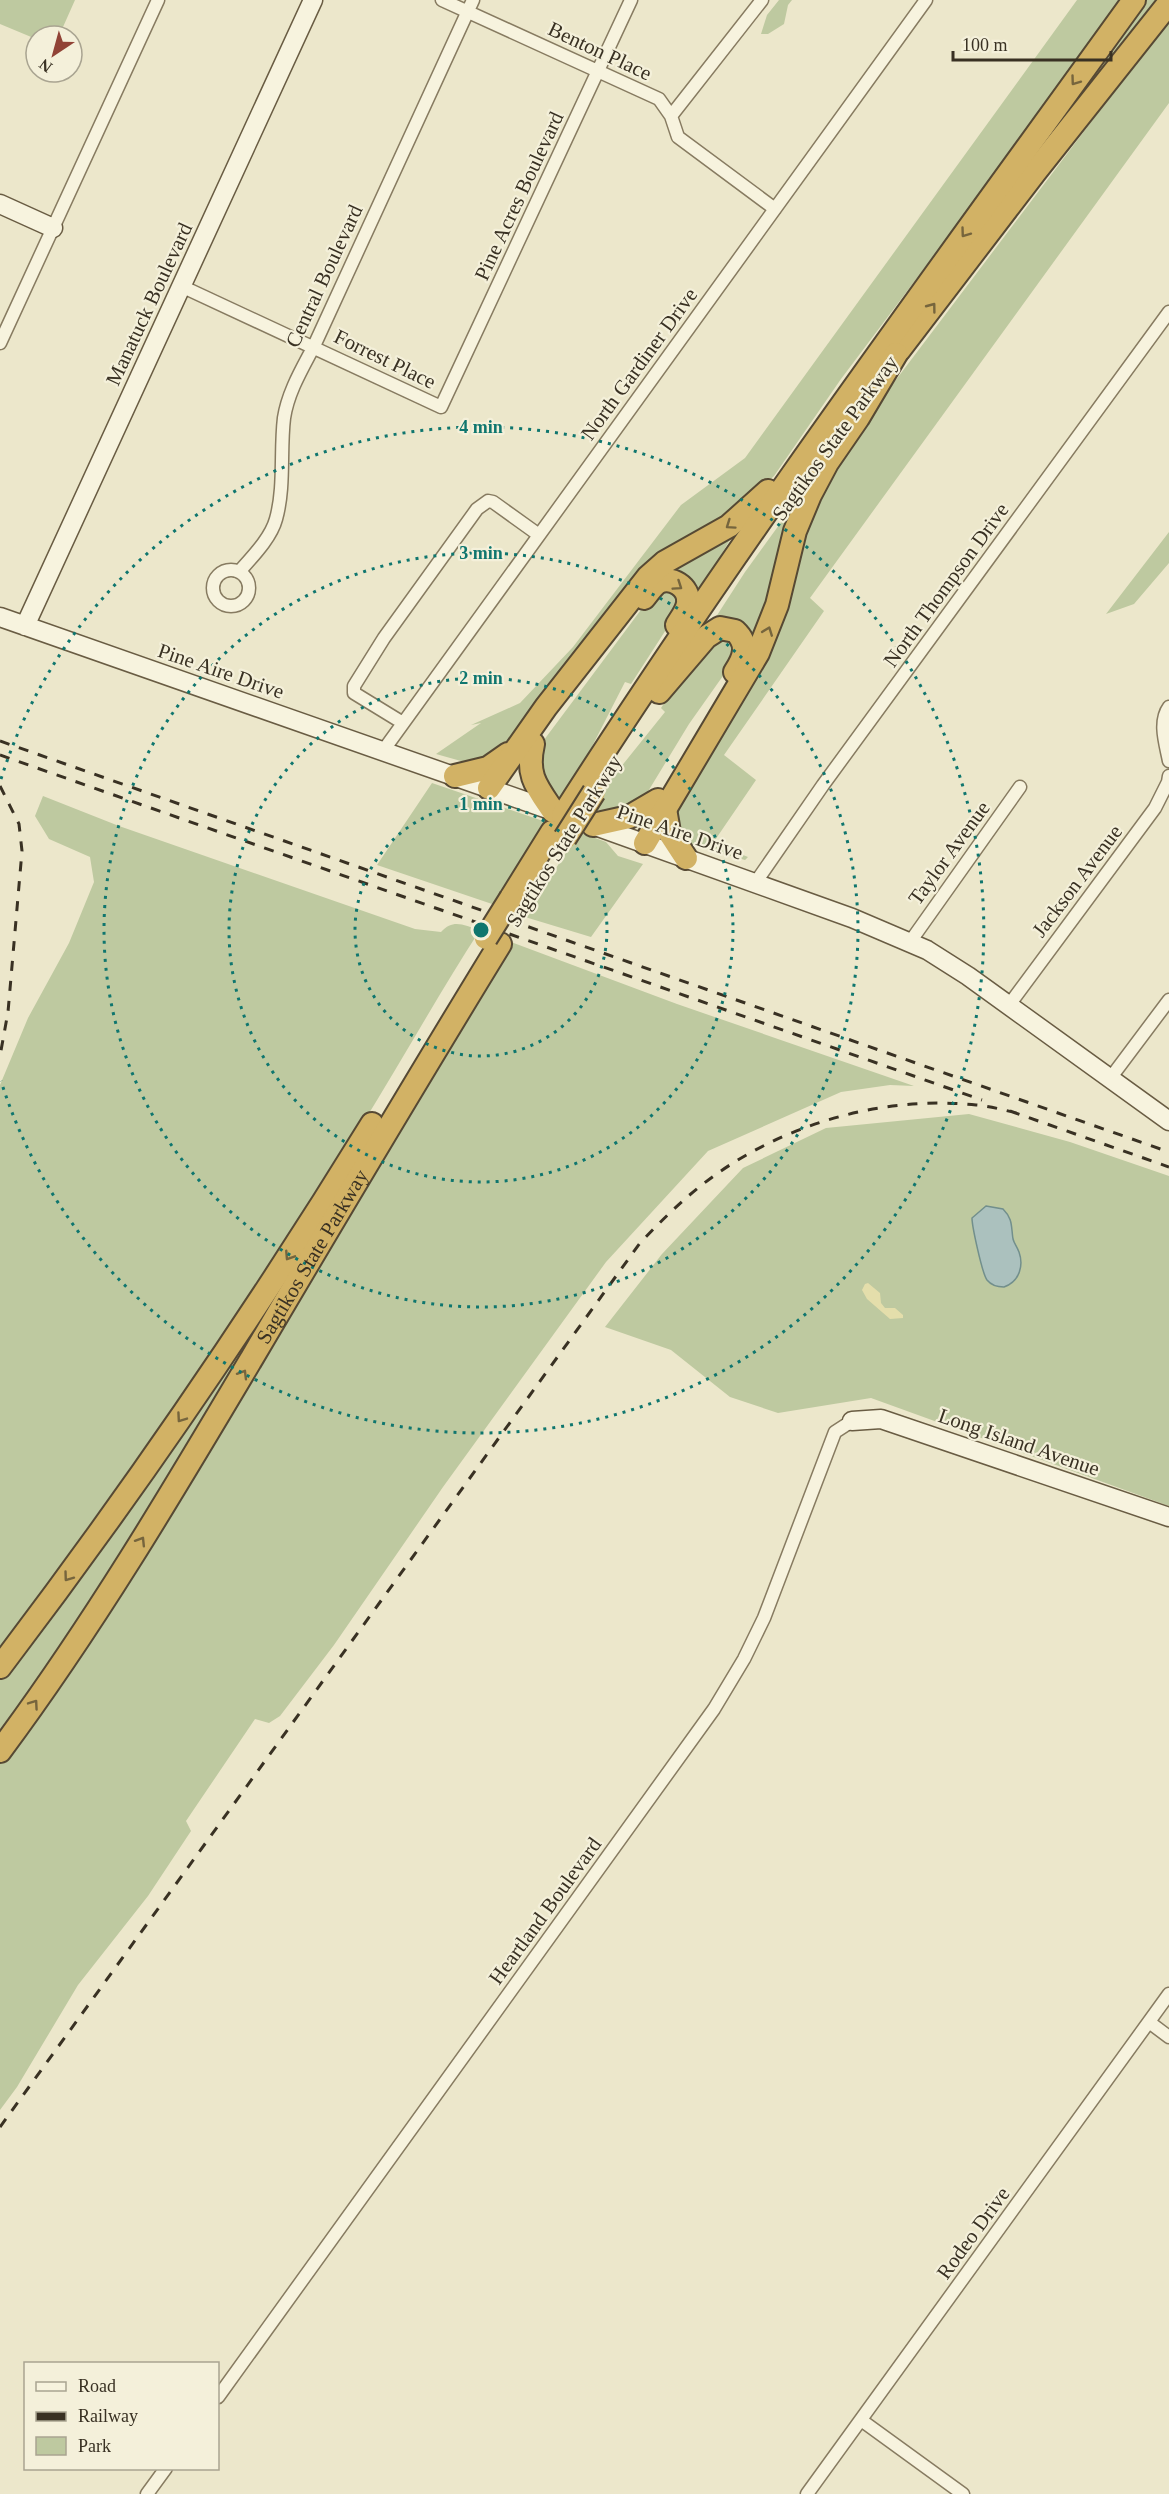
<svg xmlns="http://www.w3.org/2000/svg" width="1169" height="2494" font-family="Georgia,serif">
	<rect width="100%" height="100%" fill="#ece7cb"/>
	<path fill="#bec9a0" d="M0,0H75L59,36H36V39L0,24Z
		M779,0H792L788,5L784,24L768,34H761L767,15Z
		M1077,0H1121L999,169L841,379L774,476L750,499L701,535L499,756L468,763L436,754L481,723L471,725L520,703L573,647L681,505L745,458Z
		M1139,0H1161L1016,181Z
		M1169,19V103L810,598L824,611L724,755L756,780L713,843L748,857L745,860L686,843L677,833L673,806L792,558L830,467Z
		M800,496L754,652L712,623L745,572Z
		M740,522L695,601L679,576L666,564Z
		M1169,532V563L1134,604L1106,614Z
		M672,584L680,608L631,684L625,682L583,764L565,792L598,801L608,783L665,712L661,708L707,639L728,632L737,656L689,724L641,803L605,813L557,796L541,782L538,748L655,591Z
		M432,783L546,822L495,905L377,865Z
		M43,796L119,826L415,929L441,932C454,918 464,926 480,930C438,995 401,1062 360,1128C247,1306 124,1478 0,1649V1085L28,1018L69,943L94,882L90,857L49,839L35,816Z
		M579,832L606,842L618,856L643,864L591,937L525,917Z
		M511,942L677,1004L914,1086L890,1085L841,1092L708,1151L606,1262L443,1487L334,1645L280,1716L269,1723L255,1719L186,1821L191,1831L148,1896L78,1985L17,2087L0,2110V1763L56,1685Z
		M969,1114L1070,1142L1169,1176V1506L871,1398L778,1413L730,1397L671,1350L605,1327L662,1254L743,1168L826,1128Z
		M300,1256L305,1260L105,1582L0,1739V1680L85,1568Z"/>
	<path fill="#e4deab" d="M868,1283L880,1293L881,1303L885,1308H895L903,1315V1318L890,1319L867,1299L862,1290L865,1284Z"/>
	<path fill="#abc1be" stroke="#728f8c" stroke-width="1.5" d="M986,1206L1003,1209C1013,1219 1011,1226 1013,1239C1014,1243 1017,1247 1019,1252C1024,1266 1019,1282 1004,1287C998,1287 991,1285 987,1280C982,1273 972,1226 972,1218Z"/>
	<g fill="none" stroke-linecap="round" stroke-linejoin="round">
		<g stroke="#877b61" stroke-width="15">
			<path id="street" d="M442,0L659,99L671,116L678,137L775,209
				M671,116L762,0
				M181,286L441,407L631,0
				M0,343L158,0
				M213 588a18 18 0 1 1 36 0a18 18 0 1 1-36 0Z
				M239,572C252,557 271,538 276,519C285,487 280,451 284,418C288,392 302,369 314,346L473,0
				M1169,707C1158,722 1166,745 1169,761
				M403,723L354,693V686L384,638L477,509L488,501L493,502L539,535
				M383,751L926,0
				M756,882L823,785L1169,312
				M910,942L1020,787
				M1009,1005L1155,808L1168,782L1169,776
				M1109,1080L1169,1000
				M1149,2022L1169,2037
				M218,2397L714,1709L744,1659L764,1618L835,1432L852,1421
				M861,2420L963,2494
				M147,2494L166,2468
				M807,2494L1169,1994"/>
		</g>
		<g stroke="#695c43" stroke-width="21">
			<path id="secondary" d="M0,204L53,228
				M0,617L559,813
				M25,626L313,0
				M590,824L852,918L927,950L968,976L1169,1121
				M852,1421L881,1419L1169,1517"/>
		</g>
		<g stroke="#564934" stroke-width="26">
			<g id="highway">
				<path d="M899,350L1035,172L1169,3"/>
				<path d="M644,598C648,593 652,587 657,583C671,575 690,587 688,603C687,611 681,618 677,625"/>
				<path d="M659,692L706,637L720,628L735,631C749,644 745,657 735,672"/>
				<path d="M533,744C526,775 536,786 553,811"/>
				<path d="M455,776L488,768L508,754"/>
				<path d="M489,788L546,707L648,577L665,562L729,526L768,491"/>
				<path d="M665,809L669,832L686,858"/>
				<path d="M563,815C742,535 940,269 1134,0"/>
				<path d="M593,825L629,817L658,800"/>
				<path d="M645,843L758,653L777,605L795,531L810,495L827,463L858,418L896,354"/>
				<path d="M511,898L552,832"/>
				<path d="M0,1667C133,1492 257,1311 372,1124"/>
				<path id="s1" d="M0,1751C93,1626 173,1491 252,1358C334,1219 416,1081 500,944"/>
			</g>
		</g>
		<use href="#street" stroke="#f7f3de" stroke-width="12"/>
		<use href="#secondary" stroke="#f7f3de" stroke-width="18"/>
		<use href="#highway" stroke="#d2b265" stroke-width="22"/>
		<path stroke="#393123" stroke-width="3" stroke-dasharray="10 10" stroke-linecap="butt" d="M0,741L1169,1152
			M0,755L982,1100
			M0,786L19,824L22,851L8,1012L0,1056
			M1010,1111L1169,1167
			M0,2127L640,1243C660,1222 680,1202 703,1184C779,1125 881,1095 976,1105C990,1106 1003,1110 1017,1113"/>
		<g stroke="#564934" stroke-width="26" stroke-linecap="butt">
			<path id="highway-bridge" d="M565,838L594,792
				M486,938L511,898"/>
		</g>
		<use href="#highway-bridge" stroke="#d2b265" stroke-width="22"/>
	</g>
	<defs><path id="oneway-chevron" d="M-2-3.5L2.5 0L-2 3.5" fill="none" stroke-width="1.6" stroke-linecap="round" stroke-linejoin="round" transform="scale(1.5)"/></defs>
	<g stroke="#76653d">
		<use href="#oneway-chevron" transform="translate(1075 81) rotate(126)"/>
		<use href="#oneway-chevron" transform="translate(965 233) rotate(126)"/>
		<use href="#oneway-chevron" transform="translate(932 307) rotate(-53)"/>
		<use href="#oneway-chevron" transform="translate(730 525) rotate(145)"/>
		<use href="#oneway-chevron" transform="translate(678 586) rotate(34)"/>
		<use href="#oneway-chevron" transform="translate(768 631) rotate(-69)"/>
		<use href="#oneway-chevron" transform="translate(289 1256) rotate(123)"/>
		<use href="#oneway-chevron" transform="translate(243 1374) rotate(-59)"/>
		<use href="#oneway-chevron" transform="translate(181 1418) rotate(125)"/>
		<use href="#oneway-chevron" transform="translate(141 1541) rotate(-58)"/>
		<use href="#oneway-chevron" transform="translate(68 1577) rotate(126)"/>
		<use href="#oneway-chevron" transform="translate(34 1704) rotate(-55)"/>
	</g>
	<g fill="none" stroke="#0f766e" stroke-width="3" stroke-dasharray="3 6">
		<circle cx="481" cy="930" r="126"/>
		<circle cx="481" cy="930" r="252"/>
		<circle cx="481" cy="930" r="377"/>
		<path d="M1 779A503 503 0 1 1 1 1081"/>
	</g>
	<g text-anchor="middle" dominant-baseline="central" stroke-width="4.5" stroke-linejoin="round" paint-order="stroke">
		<g font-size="21" fill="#393123" stroke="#f4f0da">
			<text transform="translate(600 51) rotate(25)">Benton Place</text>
			<text transform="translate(519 196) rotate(-65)">Pine Acres Boulevard</text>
			<text transform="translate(324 276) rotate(-65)">Central Boulevard</text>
			<text transform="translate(149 304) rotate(-65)">Manatuck Boulevard</text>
			<text transform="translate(385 359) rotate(26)">Forrest Place</text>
			<text transform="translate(639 364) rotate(-54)">North Gardiner Drive</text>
			<text transform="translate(835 438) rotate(-54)">Sagtikos State Parkway</text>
			<text transform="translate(946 585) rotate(-54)">North Thompson Drive</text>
			<text transform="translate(221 671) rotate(19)">Pine Aire Drive</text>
			<text transform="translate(680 832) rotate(19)">Pine Aire Drive</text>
			<text transform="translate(564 841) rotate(-58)">Sagtikos State Parkway</text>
			<text transform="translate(949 853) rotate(-54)">Taylor Avenue</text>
			<text transform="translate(1077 881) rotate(-53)">Jackson Avenue</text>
			<text stroke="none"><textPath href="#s1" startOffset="585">Sagtikos State Parkway</textPath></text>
			<text transform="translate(1019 1442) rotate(19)">Long Island Avenue</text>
			<text transform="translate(545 1911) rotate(-54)">Heartland Boulevard</text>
			<text transform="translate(973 2233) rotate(-54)">Rodeo Drive</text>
		</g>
	</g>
	<circle cx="481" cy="930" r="9" fill="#0f766e" stroke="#f4f0da" stroke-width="3"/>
	<g font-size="18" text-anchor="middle" font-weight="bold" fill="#0f766e" stroke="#f4f0da" stroke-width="4.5" stroke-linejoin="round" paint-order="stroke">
		<text x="481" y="433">4 min</text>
		<text x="481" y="559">3 min</text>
		<text x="481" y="684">2 min</text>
		<text x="481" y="810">1 min</text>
	</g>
	<rect x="24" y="2362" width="195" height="108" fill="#f4f0da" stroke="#a9a491" stroke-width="1.5"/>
	<rect x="36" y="2382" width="30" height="9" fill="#f7f3de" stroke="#a9a491" stroke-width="1.5"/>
	<text x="78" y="2392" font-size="18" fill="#393123">Road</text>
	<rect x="36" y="2412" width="30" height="9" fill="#393123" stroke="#a9a491" stroke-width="1.5"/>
	<text x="78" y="2422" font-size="18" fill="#393123">Railway</text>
	<rect x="36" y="2437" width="30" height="18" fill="#bec9a0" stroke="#a9a491" stroke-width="1.5"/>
	<text x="78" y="2452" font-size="18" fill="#393123">Park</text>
	<g transform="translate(54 54) rotate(216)"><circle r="28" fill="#f4f0da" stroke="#a9a491" stroke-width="1.5"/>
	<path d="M0-4.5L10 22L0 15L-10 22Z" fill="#914336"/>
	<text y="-9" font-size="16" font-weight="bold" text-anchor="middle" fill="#393123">N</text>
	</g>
	<path d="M953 51v9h158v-9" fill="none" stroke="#393123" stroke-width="3"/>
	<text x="962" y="51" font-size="18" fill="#393123" stroke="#f4f0da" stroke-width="4.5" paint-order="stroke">100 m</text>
</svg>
